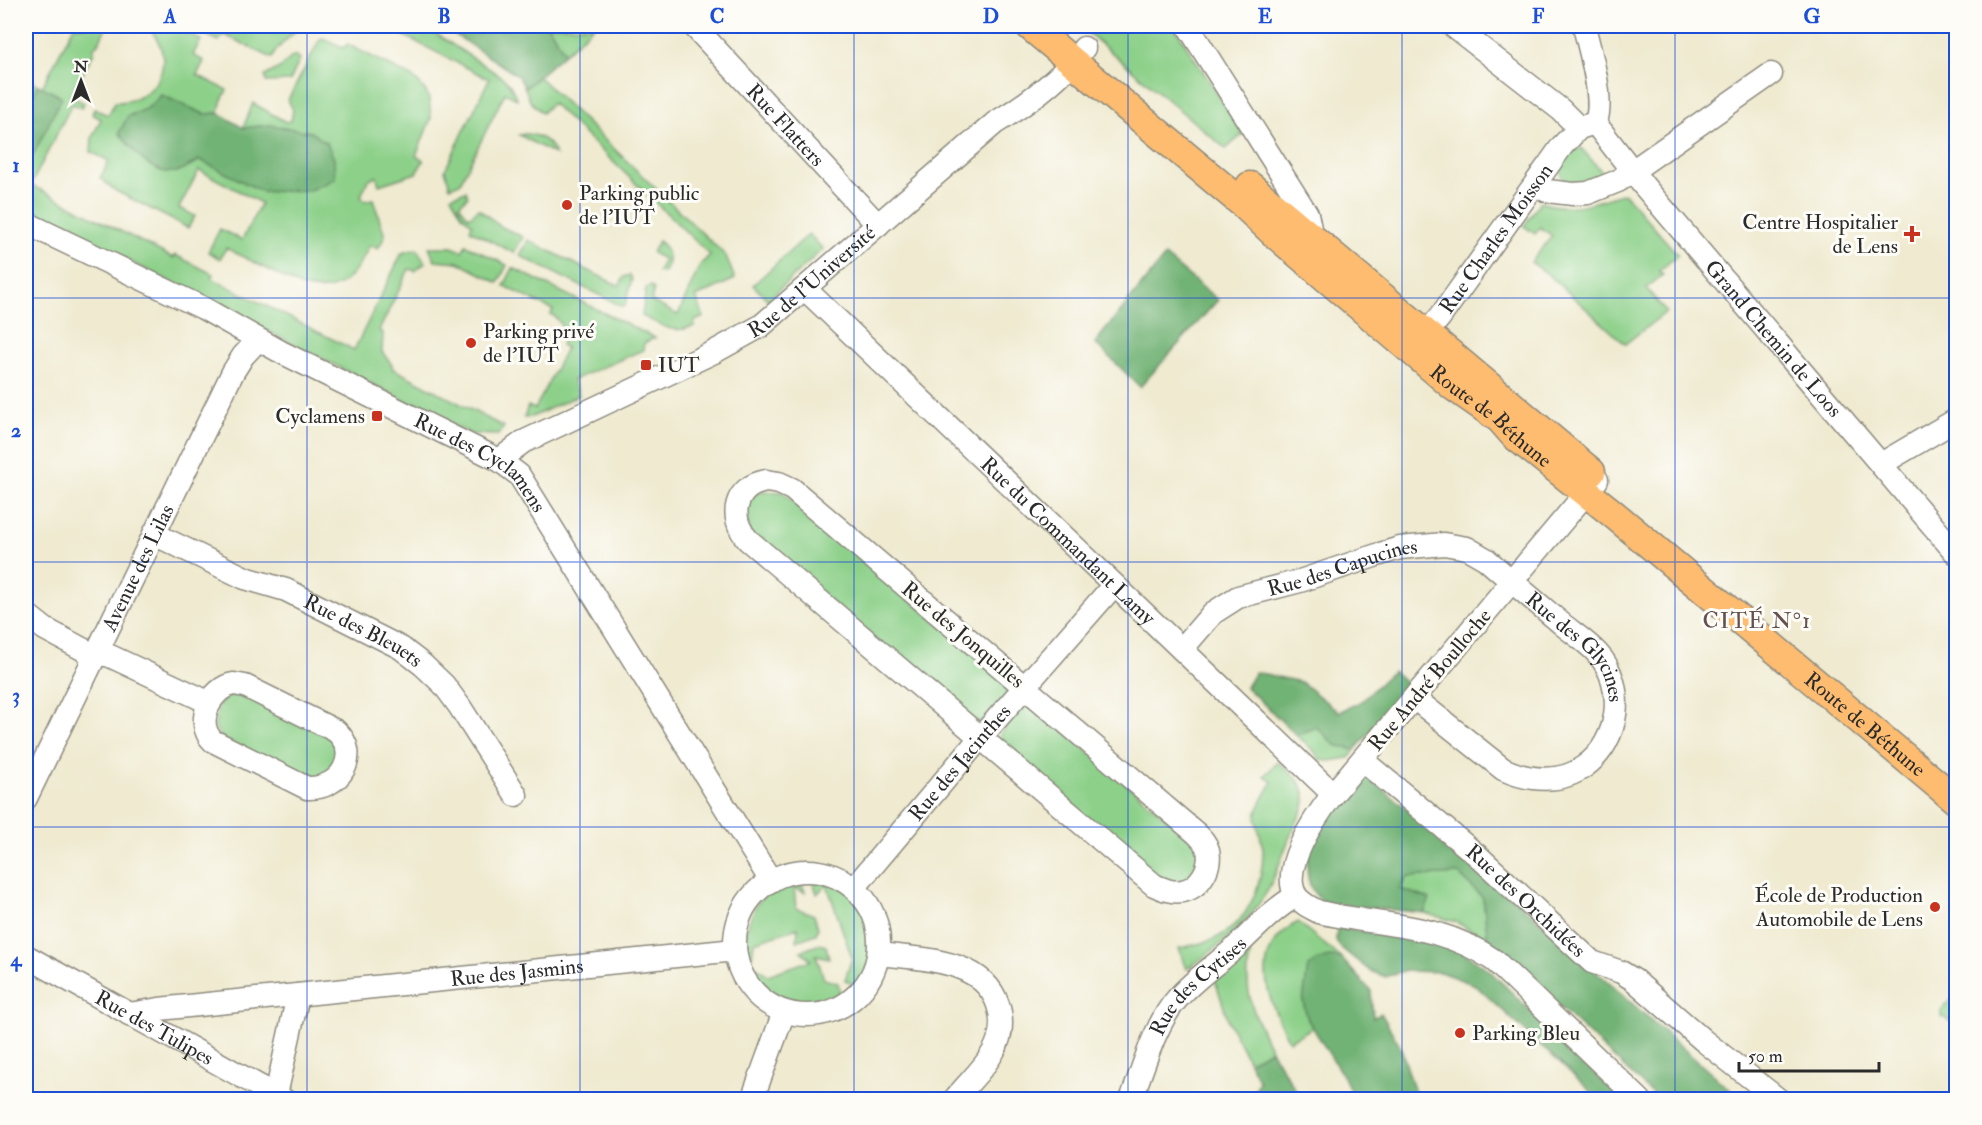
<svg xmlns="http://www.w3.org/2000/svg" width="1982" height="1125" font-family="'IM FELL Double Pica',serif">
	<rect width="100%" height="100%" fill="#fdfcf7"/>
	<filter id="ink" filterUnits="userSpaceOnUse"><feTurbulence type="fractalNoise" baseFrequency=".0167" numOctaves="2"/><feDisplacementMap in="SourceGraphic" scale="12" xChannelSelector="R" yChannelSelector="G"/><feConvolveMatrix kernelMatrix="1 2 1 2 8 2 1 2 1" color-interpolation-filters="sRGB"/></filter>
	<filter id="wash" filterUnits="userSpaceOnUse"><feTurbulence type="fractalNoise" baseFrequency=".008" numOctaves="4" result="noise"/><feDisplacementMap in="SourceGraphic" scale="24" xChannelSelector="R" yChannelSelector="G"/><feGaussianBlur stdDeviation="1.35" result="paint"/><feColorMatrix in="noise" values="0 0 0 0 0 0 0 0 0 0 0 0 0 0 0 0 0 1.4 0 .05"/><feComposite in="paint" operator="in"/></filter>
	<g filter="url(#wash)">
		<rect width="100%" height="100%" fill="#efead0"/>
		<path fill="#8cd089" stroke="#5c7e5a" stroke-width="1.5" d="M74,26H107L98,44L94,47V52L71,96L84,103L82,108L72,104L31,185L173,258L175,255L213,274L211,278L354,350L402,253L417,249L425,263L415,271L409,269L379,331L383,333L382,352L392,365V368L504,427L498,435L471,434L26,209V169L62,97L42,87Z
			M155,26H172L201,40L193,55L204,61L197,75L227,90L221,102L219,113L204,114L161,95C151,107 143,112 128,116L177,172L270,125L243,128L253,103L286,122L291,121L293,110L288,100L320,39L323,38L344,48L347,44L414,78L425,90L429,99L431,118L416,156L424,160L416,173L379,185L377,177H374L368,180L361,196L364,201L373,199L385,236L378,249L370,245C354,276 340,299 300,286L226,248L220,259L208,252L220,229L242,240L261,203L199,170L179,208L195,216L188,228L116,191L100,178L109,161L91,152L92,138L101,119L92,114L94,109L108,115L115,102C154,103 178,64 152,32Z
			M187,26H299C291,38 278,44 272,58L223,34L219,41Z
			M385,26H424L502,77L510,85L517,99L505,93L460,183L450,187L445,170L489,79Z
			M548,26H594L565,53Z
			M1080,26H1174L1243,134L1226,149Z
			M293,56H297L300,59L290,81L266,82L265,76L281,67Z
			M539,77L726,256L735,279L696,297L704,317L695,321L694,326C671,335 662,325 642,316L646,288L651,286L654,290L651,301L678,315L700,265L710,255L552,103L542,113L530,101L525,88Z
			M26,79L38,85L26,109Z
			M526,134C541,135 549,141 556,155L519,135Z
			M1581,148L1603,173L1594,181L1568,184C1553,173 1565,151 1581,148Z
			M466,191L468,196L459,205L469,217L479,209L500,226L523,237L514,253L470,230L472,224L462,215L451,196Z
			M1624,193L1678,255L1659,271L1663,275L1646,288L1666,312L1625,344L1549,275L1531,262L1552,236L1540,227L1535,234L1524,226L1540,202C1570,212 1595,203 1624,193Z
			M809,234L823,249L768,300L753,285Z
			M528,240L619,286L624,277L630,275L632,279L625,306L623,307L520,256Z
			M658,241C669,248 672,262 663,273L658,272L664,259L652,253Z
			M466,245L507,265L498,283L458,262L435,260L429,247H452L462,251Z
			M513,268L655,338L644,343L643,350L573,380L579,395L532,417L524,418L528,406L535,409L566,348L561,345C566,333 562,321 551,314L553,310L504,286Z
			M757,491L782,492L1005,680L1008,694L984,722H973L750,534L744,507Z
			M235,694H247L330,736L337,746V766L316,781L224,740L215,728C217,708 215,703 235,694Z
			M1034,705L1197,844L1201,853L1191,880L1166,884L1000,745V734L1024,706Z
			M1317,727L1335,745L1355,750L1349,758L1329,761L1320,760L1314,751L1296,735Z
			M1278,762C1287,770 1299,778 1303,789C1310,807 1298,816 1292,832C1284,850 1278,870 1269,888C1251,921 1218,948 1187,969L1179,948C1192,945 1206,944 1218,937C1249,921 1263,884 1263,851C1263,841 1255,822 1256,816C1257,807 1268,791 1272,782L1264,776Z
			M1459,874L1483,898L1488,940L1456,922L1424,913L1429,899L1400,889L1407,877Z
			M812,878C849,880 878,915 873,953C871,965 863,976 856,986L845,980L852,958L827,885L817,894Z
			M796,880L801,882L805,892L794,888L796,908L814,915L818,928L816,934L797,941L798,928L754,942L752,957L744,955C744,924 758,882 796,880Z
			M1298,922L1341,958C1327,957 1319,959 1308,967L1303,1002L1312,1028L1289,1041C1267,1000 1247,950 1298,922Z
			M820,944L826,946L829,958L816,955L824,979L838,983L840,991L839,999C815,1018 751,1003 749,969L757,967L768,975L811,960L801,951Z
			M1247,953L1250,955C1242,992 1255,1017 1271,1050L1249,1062L1229,1023L1215,980Z
			M1956,994V1025L1941,1016V1010Z"/>
		<path fill="#71b275" stroke="#4e6e50" stroke-width="1.5" d="M442,26H548L565,53L525,88L518,76Z
			M38,85L62,97L26,169V109Z
			M161,95L204,114L219,113L243,128L270,125L311,132L327,143L334,159L335,179L310,190L263,192L200,160C193,163 183,170 175,172C150,175 133,150 119,133L128,116C143,112 151,107 161,95Z
			M1165,256L1218,300L1140,387L1095,343Z
			M1393,671L1409,685L1355,750L1335,745L1317,727L1296,735L1246,687L1255,672L1301,682L1339,712L1360,702Z
			M1364,773L1528,911L1740,1099H1658L1488,940L1483,898L1459,874L1407,877L1400,889L1430,899L1424,913L1326,903C1295,886 1308,839 1326,816C1338,801 1352,787 1364,773Z
			M1337,928L1401,936L1463,952L1488,969L1620,1099H1599L1475,985L1440,972L1403,971L1386,977L1370,971L1340,947L1336,940Z
			M1329,957L1341,958L1371,991L1373,1018L1381,1013L1401,1048L1417,1099H1353L1346,1081L1308,1020L1303,1002L1308,967L1316,961Z
			M1271,1050L1301,1099H1251L1259,1081L1249,1062Z"/>
	</g>
	<g filter="url(#ink)">
		<g fill="none" stroke-linecap="round" stroke-linejoin="round">
			<g stroke="#8d8a7e" stroke-width="25">
				<g id="minor">
					<path id="s1" d="M694,26L878,225"/>
					<path d="M1188,26L1307,214L1312,238L1307,244"/>
					<path d="M1453,26L1561,110L1579,128"/>
					<path d="M1584,26C1589,48 1606,103 1595,123"/>
					<path id="s2" d="M1595,123L1644,186L1956,553"/>
					<path d="M1536,184L1547,191L1573,194L1588,193L1618,181L1771,74"/>
					<path id="s3" d="M26,223L203,308L281,352L499,460L519,475L771,881"/>
					<path id="s4" d="M805,289L1333,794"/>
					<path id="s5" d="M1416,346L1440,317L1562,146L1579,128L1595,123"/>
					<path id="s6" d="M499,460L523,442L714,352L761,326L995,123C1028,103 1061,79 1084,48"/>
					<path d="M1881,464L1956,420"/>
					<path d="M1597,480L1333,794C1317,815 1279,868 1296,896C1302,904 1311,908 1319,912C1382,927 1440,922 1495,961L1640,1100"/>
					<path d="M766,481L779,483L792,489L1197,834C1202,839 1206,843 1208,850C1212,867 1200,888 1182,891C1172,893 1163,889 1154,885L748,540C728,517 734,487 766,481Z"/>
					<path id="s7" d="M154,534L245,578L286,590L401,648L423,665L444,685L460,707L516,795"/>
					<path d="M26,614L45,629L86,651L110,656L210,703"/>
					<path id="s8" d="M1182,649L1213,613L1238,597L1300,581L1377,555L1400,548L1444,544L1467,548L1486,559C1511,581 1536,602 1562,624C1573,633 1587,642 1597,653C1627,685 1620,741 1585,766C1562,784 1528,781 1503,769L1414,698"/>
					<path d="M234,684L245,686L336,731C362,755 340,790 307,788L213,741C194,723 211,687 234,684Z"/>
					<path id="s9" d="M1362,760L1478,856L1592,962L1621,972L1634,980L1704,1041L1779,1100"/>
					<path id="s10" d="M26,798L233,372L243,356L258,340"/>
					<circle cx="807" cy="943" r="72"/>
					<path id="s11" d="M854,888L980,738L1114,585"/>
					<path d="M879,954C919,959 983,958 998,1005C1002,1016 1002,1030 998,1041C992,1061 967,1084 954,1100"/>
					<path id="s12" d="M26,956L284,1100"/>
					<path id="s13" d="M129,1014L159,1009L735,950"/>
					<path d="M276,1095L298,995"/>
					<path d="M752,1100L784,1012"/>
					<path id="s14" d="M1131,1100C1143,1068 1155,1024 1177,999C1194,979 1217,964 1236,947C1256,928 1273,909 1296,896"/>
				</g>
			</g>
			<g stroke="#8d8a7e" stroke-width="31">
				<g id="major">
					<path id="s15" d="M1030,26L1242,203L1275,234L1453,386L1500,419L1514,435L1612,513L1956,800"/>
					<path d="M1250,186L1591,472"/>
				</g>
			</g>
			<use href="#minor" stroke="#fff" stroke-width="22"/>
			<use href="#major" stroke="#fdbc6f" stroke-width="28"/>
		</g>
	</g>
	<path fill="none" stroke="#1d4ed8" stroke-width="1.5" stroke-opacity="0.55" d="M307,26V1100M580,26V1100M854,26V1100M1128,26V1100M1402,26V1100M1675,26V1100M26,298H1956M26,562H1956M26,827H1956"/>
	<g fill="#c8321e" stroke="#fdfcf7" stroke-width="2">
		<circle cx="567" cy="205" r="6"/>
		<path d="M1909 225h6v6h6v6h-6v6h-6v-6h-6v-6h6z"/>
		<circle cx="471" cy="343" r="6"/>
		<rect x="640" y="359" width="12" height="12" rx="3"/>
		<rect x="371" y="410" width="12" height="12" rx="3"/>
		<circle cx="1935" cy="907" r="6"/>
		<circle cx="1460" cy="1033" r="6"/>
	</g>
	<g text-anchor="middle" dominant-baseline="central" stroke-width="6" stroke-linejoin="round" paint-order="stroke">
		<g font-size="21" fill="#2b2b2b" stroke="#fdfcf7">
			<text stroke="none"><textPath href="#s1" startOffset="135">Rue Flatters</textPath></text>
			<text stroke="none"><textPath href="#s5" startOffset="134">Rue Charles Moisson</textPath></text>
			<text stroke="none"><textPath href="#s6" startOffset="362">Rue de l'Université</textPath></text>
			<text stroke="none"><textPath href="#s2" startOffset="280">Grand Chemin de Loos</textPath></text>
			<text stroke="none"><textPath href="#s15" startOffset="604">Route de Béthune</textPath></text>
			<text stroke="none"><textPath href="#s3" startOffset="516">Rue des Cyclamens</textPath></text>
			<text stroke="none"><textPath href="#s4" startOffset="364">Rue du Commandant Lamy</textPath></text>
			<text stroke="none"><textPath href="#s10" startOffset="256">Avenue des Lilas</textPath></text>
			<text stroke="none"><textPath href="#s8" startOffset="186">Rue des Capucines</textPath></text>
			<text stroke="none"><textPath href="#s7" startOffset="231">Rue des Bleuets</textPath></text>
			<text transform="translate(963 635) rotate(40)">Rue des Jonquilles</text>
			<text stroke="none"><textPath href="#s8" startOffset="464">Rue des Glycines</textPath></text>
			<text transform="translate(1430 680) rotate(-50)">Rue André Boulloche</text>
			<text stroke="none"><textPath href="#s15" startOffset="1089">Route de Béthune</textPath></text>
			<text stroke="none"><textPath href="#s11" startOffset="164">Rue des Jacinthes</textPath></text>
			<text stroke="none"><textPath href="#s9" startOffset="216">Rue des Orchidées</textPath></text>
			<text stroke="none"><textPath href="#s13" startOffset="390">Rue des Jasmins</textPath></text>
			<text stroke="none"><textPath href="#s14" startOffset="135">Rue des Cytises</textPath></text>
			<text stroke="none"><textPath href="#s12" startOffset="147">Rue des Tulipes</textPath></text>
		</g>
		<g font-size="21" fill="#2b2b2b" stroke="#fdfcf7" text-anchor="start">
			<text x="579" y="193">Parking public<tspan x="579" dy="24">de l'IUT</tspan></text>
			<text x="1898" y="222" text-anchor="end">Centre Hospitalier<tspan x="1898" dy="24">de Lens</tspan></text>
			<text x="483" y="331">Parking privé<tspan x="483" dy="24">de l'IUT</tspan></text>
			<text x="658" y="365">IUT</text>
			<text x="365" y="416" text-anchor="end">Cyclamens</text>
			<text x="1923" y="895" text-anchor="end">École de Production<tspan x="1923" dy="24">Automobile de Lens</tspan></text>
			<text x="1472" y="1033">Parking Bleu</text>
		</g>
		<g font-size="22" letter-spacing="1.5" fill="#645150" stroke="#fdfcf7">
			<text x="1757" y="621">CITÉ N°1</text>
		</g>
	</g>
	<rect width="1982" height="1125" fill="none" stroke="#fdfcf7" stroke-width="66"/>
	<g transform="translate(81 81)" stroke="#fdfcf7" stroke-width="4.5" paint-order="stroke">
	<path d="M0-4.5L10 22L0 15L-10 22Z" fill="#2b2b2b"/>
	<text y="-9" font-size="16" font-weight="bold" text-anchor="middle" fill="#2b2b2b">N</text>
	</g>
	<path d="M1739 1062v9h140v-9" fill="none" stroke="#2b2b2b" stroke-width="3"/>
	<text x="1748" y="1062" font-size="18" fill="#2b2b2b" stroke="#fdfcf7" stroke-width="4.5" paint-order="stroke">50 m</text>
	<rect x="33" y="33" width="1916" height="1059" fill="none" stroke="#1d4ed8" stroke-width="2"/>
	<g font-size="20" text-anchor="middle" font-weight="bold" fill="#1d4ed8">
		<text x="170" y="23">A</text>
		<text x="444" y="23">B</text>
		<text x="717" y="23">C</text>
		<text x="991" y="23">D</text>
		<text x="1265" y="23">E</text>
		<text x="1538" y="23">F</text>
		<text x="1812" y="23">G</text>
		<text x="16" y="172">1</text>
		<text x="16" y="437">2</text>
		<text x="16" y="702">3</text>
		<text x="16" y="966">4</text>
	</g>
</svg>
